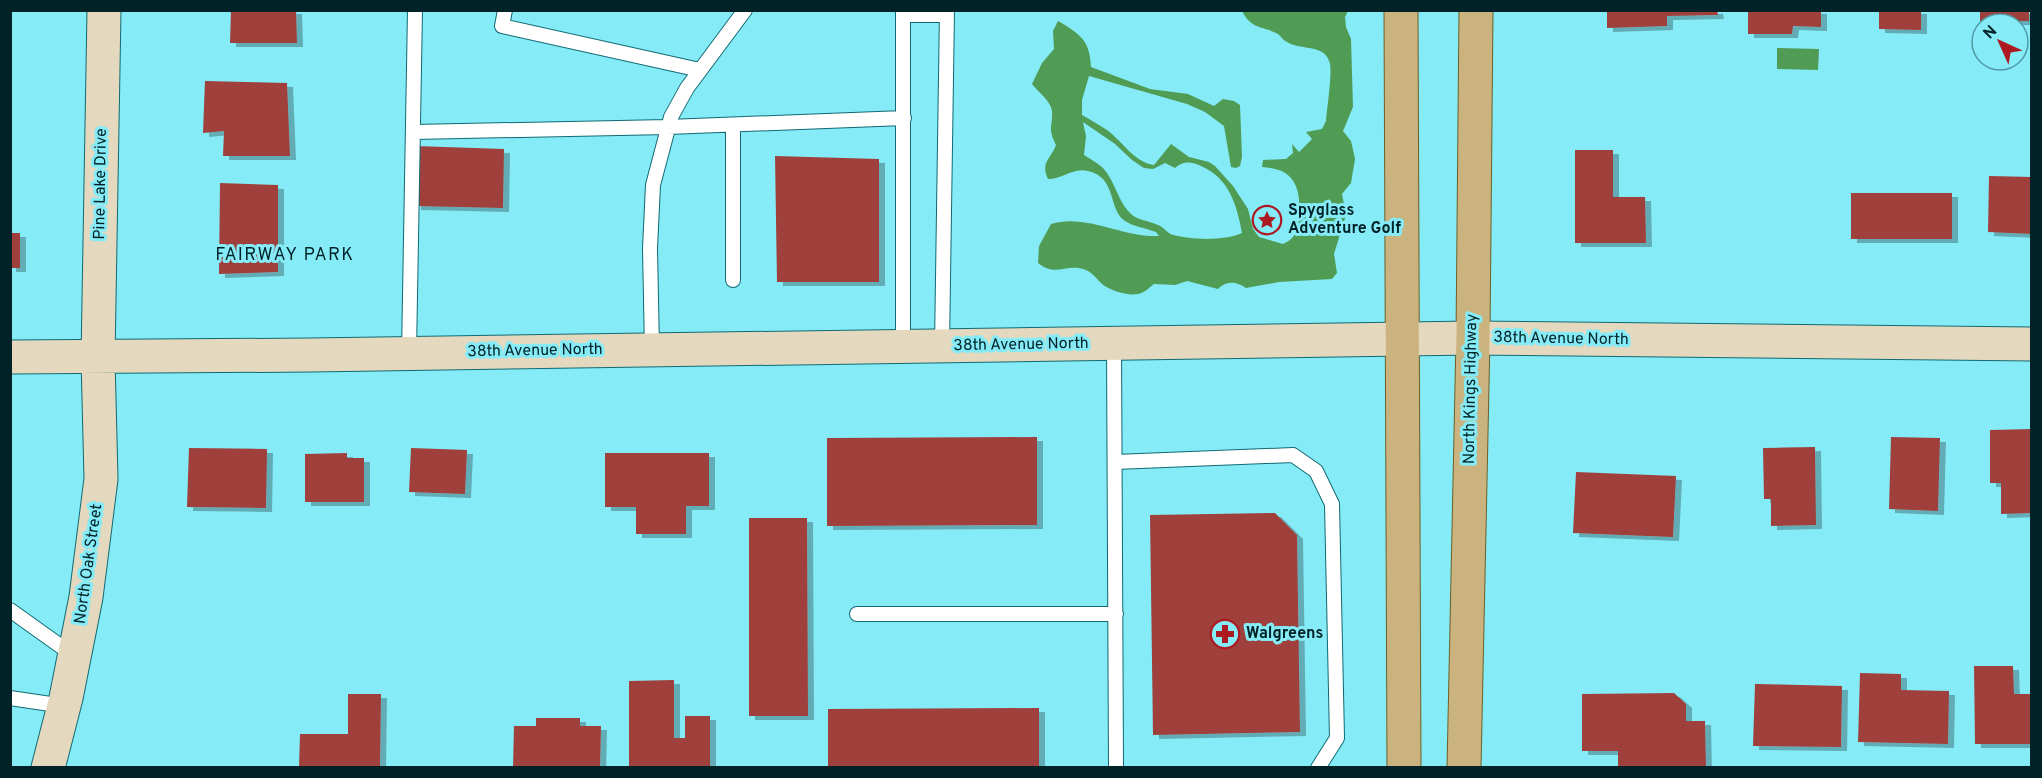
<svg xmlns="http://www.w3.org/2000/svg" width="2042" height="778" font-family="Overpass,sans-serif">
	<defs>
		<filter id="shadow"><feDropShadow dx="6" dy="4" stdDeviation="0" flood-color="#0004"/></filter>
	</defs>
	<rect width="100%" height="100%" fill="#85ebf7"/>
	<path fill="#509c55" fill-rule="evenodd" d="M1242,11H1348L1345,17L1346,27L1351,39L1353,107L1343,131L1351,141L1355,159L1351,183L1342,194L1346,215L1334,254L1337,273L1332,279L1279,282L1246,288C1237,282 1227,280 1218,289L1187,281L1175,285L1154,284C1149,288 1144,293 1138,294C1127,296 1109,290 1102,284C1096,278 1091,271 1083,269C1066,264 1055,277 1038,263L1039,246L1051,224C1086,213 1123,238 1159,236L1156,232C1146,228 1134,227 1125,221C1108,210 1117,177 1088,171C1073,167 1063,179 1048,179C1040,162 1051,159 1056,145C1047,127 1053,127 1052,111C1051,101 1038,92 1032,84L1042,63L1054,49L1053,31L1058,21C1080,34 1090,40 1091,67L1150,89L1188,94L1214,106L1223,99L1234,101L1240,105L1242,157L1240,166L1236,168L1231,167L1224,126L1205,112L1187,104L1089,76L1082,100V115C1091,120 1099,125 1107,130C1123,142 1134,162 1154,165L1171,144L1189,157L1209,162L1215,166L1233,186L1248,209L1253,229L1259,237L1283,244C1289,241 1294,238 1296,231C1301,216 1302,187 1289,176C1282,169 1271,168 1262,167L1263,160L1286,159L1293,153L1292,144L1299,152L1312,139L1306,132L1322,129L1326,121C1327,108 1332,76 1330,64C1326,43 1301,51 1287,42C1282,40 1281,35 1276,33C1262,26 1251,29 1242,11ZM1083,122L1115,144L1132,160L1144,168L1153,169L1165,163L1175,168C1183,161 1191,161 1201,166C1229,178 1237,205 1242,233C1224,241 1193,240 1173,235C1168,234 1164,227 1158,225C1148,220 1137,221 1129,212C1117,199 1115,181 1103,168C1098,163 1090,159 1084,155L1086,136Z
		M1777,48L1819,49L1818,70L1777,69Z"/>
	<path fill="#a0403c" filter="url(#shadow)" d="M231,10H296L297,43H230Z
		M1607,10H1717L1718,15L1667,16V26L1607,28Z
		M1748,10H1821V27L1793,26L1792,34H1748Z
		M1879,10H1921V30L1879,29Z
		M1980,10H2029V21H1980Z
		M205,81L287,83L290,156H223L224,131L203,133Z
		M415,146L504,149L503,208L415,206Z
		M1575,150H1613V197H1645L1646,243H1575Z
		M775,156L879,159V282H777Z
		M1989,176L2032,177V234L1988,232Z
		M220,183L278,185V272L219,274Z
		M1851,193H1952V239H1851Z
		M10,233H20V268H10Z
		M2032,429V513L2001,514V483H1990V430Z
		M1037,437V525L827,526V438Z
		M1891,437L1940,438L1938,511L1889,509Z
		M1815,447L1816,525L1771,526V499H1764L1763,448Z
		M189,448L267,449L266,508L187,507Z
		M411,448L467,450L465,494L409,492Z
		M347,453V458H364V502H305V454Z
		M605,453H709V506H686V534H636V507H605Z
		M1576,472L1676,476L1673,537L1573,533Z
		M1275,513L1297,535L1300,732L1153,735L1150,515Z
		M749,518H807L808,716H749Z
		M1974,666H2013L2014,694H2032V744H1975Z
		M1860,673L1901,674V690L1949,691L1948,744L1858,742Z
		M674,680V738H685V716H710V768H629V681Z
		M1755,684L1842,686L1841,747L1753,746Z
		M1674,693L1686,704V721H1705L1706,768H1618V751H1582V694Z
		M348,694H381L380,768H299L300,734H348Z
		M1039,708V768H828V709Z
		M536,718H580V726H601L600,768H513L514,726H536Z"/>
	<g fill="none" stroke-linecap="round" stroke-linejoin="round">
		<g stroke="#116a72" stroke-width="16">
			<path id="lane" d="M505,10L502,26L700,70
				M903,10V346
				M903,15H947
				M733,125V280
				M413,132L668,127L904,118
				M1114,344L1116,768
				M942,346L947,10
				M652,350L650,248L653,185L671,117L687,88L745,10
				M409,353L415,10
				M1115,462L1293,455L1316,471L1332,504L1337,738L1318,768
				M10,610L73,655
				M857,614H1116
				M10,698L64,706"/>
		</g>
		<g stroke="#116a72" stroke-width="35">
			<path id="secondary" d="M10,357L311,355L1473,338L2032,344
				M48,768L66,698L86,597L101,479L98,358L104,10"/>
		</g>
		<g stroke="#6c6027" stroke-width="35">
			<path id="primary" d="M1401,10L1404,768
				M1464,768L1473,338L1476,10"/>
		</g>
		<use href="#lane" stroke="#fff" stroke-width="14"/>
		<use href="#secondary" stroke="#e4d9be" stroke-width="33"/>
		<use href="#primary" stroke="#cab37e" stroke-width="33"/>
	</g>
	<defs>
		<g id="sight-ring" transform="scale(1.5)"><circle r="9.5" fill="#85ebf7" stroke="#ac1921" stroke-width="1.5"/><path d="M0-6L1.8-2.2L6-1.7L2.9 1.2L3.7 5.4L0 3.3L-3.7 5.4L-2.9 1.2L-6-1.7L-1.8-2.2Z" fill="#ac1921"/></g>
		<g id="pharmacy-ring" transform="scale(1.5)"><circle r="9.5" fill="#85ebf7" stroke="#ac1921" stroke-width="1.5"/><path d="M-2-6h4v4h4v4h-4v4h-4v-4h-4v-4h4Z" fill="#ac1921"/></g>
	</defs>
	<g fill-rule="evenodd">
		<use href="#sight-ring" x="1267" y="220"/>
		<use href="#pharmacy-ring" x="1225" y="634"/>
	</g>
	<g text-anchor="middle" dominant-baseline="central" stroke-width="6" stroke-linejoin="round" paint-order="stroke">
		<g font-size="16" fill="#012226" stroke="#85ebf7">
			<text transform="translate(101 184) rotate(-89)">Pine Lake Drive</text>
			<text transform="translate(1561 339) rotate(1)">38th Avenue North</text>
			<text transform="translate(1021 345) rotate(-1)">38th Avenue North</text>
			<text transform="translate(535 351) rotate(-1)">38th Avenue North</text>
			<text transform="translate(1471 389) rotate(-89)">North Kings Highway</text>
			<text transform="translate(89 564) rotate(-82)">North Oak Street</text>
		</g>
		<g font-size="16" font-weight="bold" fill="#012226" stroke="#85ebf7" text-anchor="start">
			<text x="1288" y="211">Spyglass<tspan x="1288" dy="18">Adventure Golf</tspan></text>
			<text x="1246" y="634">Walgreens</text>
		</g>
		<g font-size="18" letter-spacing="1.5" fill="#012226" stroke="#85ebf7">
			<text x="285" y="255">FAIRWAY PARK</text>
		</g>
	</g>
	<rect width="2042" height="778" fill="none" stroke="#012226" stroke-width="24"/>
	<g transform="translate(2000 42) rotate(315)"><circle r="28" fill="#85ebf7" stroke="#509ba3" stroke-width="1.5"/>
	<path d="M0-4.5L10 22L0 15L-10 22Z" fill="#ac1921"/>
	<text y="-9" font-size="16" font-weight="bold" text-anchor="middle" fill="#012226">N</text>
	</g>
</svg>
